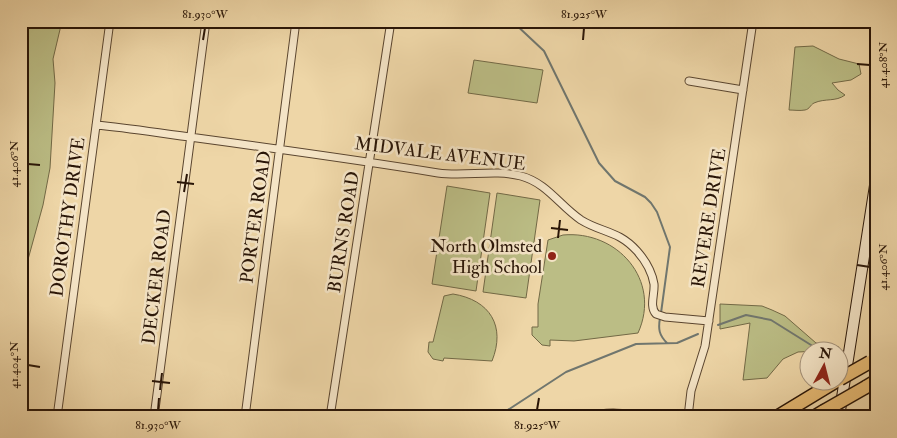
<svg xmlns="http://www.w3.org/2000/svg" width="897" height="438" font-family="'IM FELL Double Pica',serif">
	<rect width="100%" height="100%" fill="#eed6a7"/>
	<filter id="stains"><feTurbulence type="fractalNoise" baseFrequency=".004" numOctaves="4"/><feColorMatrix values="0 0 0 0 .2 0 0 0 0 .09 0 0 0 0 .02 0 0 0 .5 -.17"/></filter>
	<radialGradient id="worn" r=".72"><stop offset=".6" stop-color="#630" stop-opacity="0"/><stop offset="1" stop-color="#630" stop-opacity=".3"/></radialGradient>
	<path fill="#bbbd85" stroke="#726946" d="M21,21H62L53,59L55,83L50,168L43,205L21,285Z
		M813,46L839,59L859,64L861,74L851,80L832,83L838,90L845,95C836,102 825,98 814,103C810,105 810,109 805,110C800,111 794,110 789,110L795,47Z
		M474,60L543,70L537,103L468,93Z
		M447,186L490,193L476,291L432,284Z
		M497,193L540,200L526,298L483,292Z
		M563,235C617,230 662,280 638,333L574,341L550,340V346L542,345L532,335V327H538V304L548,240Z
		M453,294C490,300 506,326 492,361L444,358L443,361L433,359L428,352L429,342H433L444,296Z
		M720,304L762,306L772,310L785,316L816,343L839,347L838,350L798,352L783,359L767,378L743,380L750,323L720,329Z
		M21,319L27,334L21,352Z"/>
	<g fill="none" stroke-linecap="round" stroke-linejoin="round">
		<path stroke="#70766e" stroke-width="2" d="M512,21L544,51L599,163L615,181L645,197L651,203L657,212L670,247L661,313
			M660,318C658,329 659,335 667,343
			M718,325L746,315L771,320L819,350
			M497,417L566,372L636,344L677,343L698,334"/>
		<g stroke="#5a452f" stroke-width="9">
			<path id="street" d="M689,81L743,90
				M96,125C130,128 164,134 197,138C278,149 358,160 438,173C465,177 494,169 521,176C547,183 560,206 581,220C602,233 618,230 637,251C645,260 652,272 654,284C655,294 649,306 656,314L665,317L709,321
				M57,417L110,21
				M154,417L206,21
				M245,417L296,21
				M330,417L391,21
				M589,417C608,410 629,414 648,417
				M688,417L691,391L705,346L753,21"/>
		</g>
		<g stroke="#291507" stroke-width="12">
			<path id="secondary" d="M839,417L876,179"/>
		</g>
		<g stroke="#291507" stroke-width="15">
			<path id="highway" d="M866,387L876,381
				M777,417L838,380
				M814,417L824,411"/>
		</g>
		<use href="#street" stroke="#f4e4c6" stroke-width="7"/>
		<use href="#secondary" stroke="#f4e4c6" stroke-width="10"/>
		<use href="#highway" stroke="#e7bb74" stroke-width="12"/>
		<g stroke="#291507" stroke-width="15" stroke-linecap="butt">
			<path id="highway-bridge" d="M840,379L870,362
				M824,411L866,387"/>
		</g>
		<use href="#highway-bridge" stroke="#e7bb74" stroke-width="12"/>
	</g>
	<path fill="none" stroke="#291507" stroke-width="2" d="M203,40L205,28M583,40L584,28M857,64L870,65M28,164L40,165M177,182L194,184M184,192L187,174M551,228L568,230M558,238L560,220M857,265L870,267M28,365L40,367M152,381L170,383M160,390L162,373M158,410L159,398M537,410L539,398"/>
	<circle fill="#8f2418" stroke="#f4e4c6" stroke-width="2" cx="552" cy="256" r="5"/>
	<g text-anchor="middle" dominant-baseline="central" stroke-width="5" stroke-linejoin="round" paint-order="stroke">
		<g font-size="18" fill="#291507" stroke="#f4e4c6">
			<text transform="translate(440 154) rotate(7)">MIDVALE AVENUE</text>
			<text transform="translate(68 217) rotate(-82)">DOROTHY DRIVE</text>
			<text transform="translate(256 217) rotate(-82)">PORTER ROAD</text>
			<text transform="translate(709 218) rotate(-81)">REVERE DRIVE</text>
			<text transform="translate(344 232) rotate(-81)">BURNS ROAD</text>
			<text transform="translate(157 277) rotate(-83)">DECKER ROAD</text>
		</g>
		<g font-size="18" fill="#291507" stroke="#f4e4c6" text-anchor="end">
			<text x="542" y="246">North Olmsted<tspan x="542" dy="21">High School</tspan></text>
		</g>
	</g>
	<rect width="897" height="438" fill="none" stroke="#eed6a7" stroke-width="55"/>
	<g transform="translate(824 366) rotate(7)"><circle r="24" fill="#f4e4c6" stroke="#a3917a"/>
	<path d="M0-4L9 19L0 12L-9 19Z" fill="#8f2418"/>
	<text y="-8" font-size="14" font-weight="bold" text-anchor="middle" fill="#291507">N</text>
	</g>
	<rect x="28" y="28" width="842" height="382" fill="none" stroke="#291507" stroke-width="2"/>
	<g font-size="12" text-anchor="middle" fill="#291507">
		<text x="205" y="18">81.930°W</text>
		<text x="584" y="18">81.925°W</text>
		<text transform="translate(883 65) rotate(-90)" y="4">41.408°N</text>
		<text transform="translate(14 164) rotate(-90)" y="4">41.406°N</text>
		<text transform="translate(883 267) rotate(-90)" y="4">41.406°N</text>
		<text transform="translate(14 365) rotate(-90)" y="4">41.404°N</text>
		<text x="158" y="429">81.930°W</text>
		<text x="537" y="429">81.925°W</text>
	</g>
	<rect width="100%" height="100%" filter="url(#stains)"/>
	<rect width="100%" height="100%" fill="url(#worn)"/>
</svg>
